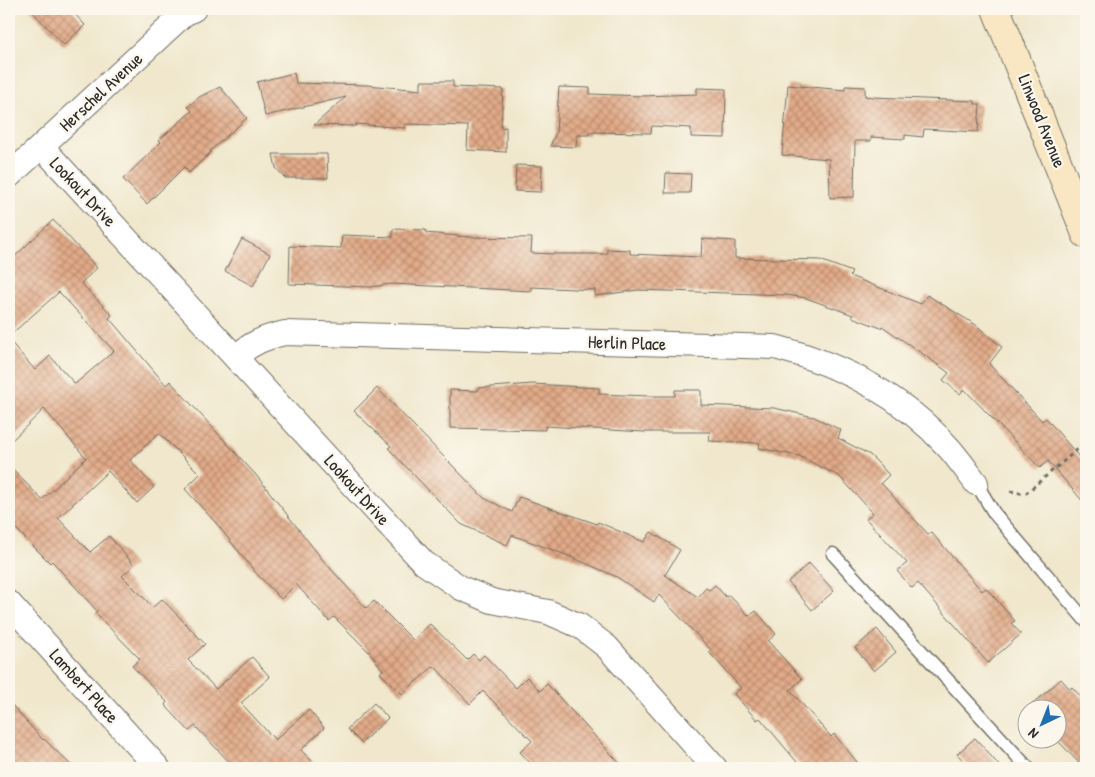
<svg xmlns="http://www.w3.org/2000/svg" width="1095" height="777" font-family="'Patrick Hand',sans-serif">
	<defs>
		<pattern id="building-cross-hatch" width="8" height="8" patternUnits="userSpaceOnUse" patternTransform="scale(1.25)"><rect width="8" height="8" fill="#e2aa88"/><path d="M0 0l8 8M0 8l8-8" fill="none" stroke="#b78b6f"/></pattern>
	</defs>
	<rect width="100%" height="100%" fill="#fbf7ec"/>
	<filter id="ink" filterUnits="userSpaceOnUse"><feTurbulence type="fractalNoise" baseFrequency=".02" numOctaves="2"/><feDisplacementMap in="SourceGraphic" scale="10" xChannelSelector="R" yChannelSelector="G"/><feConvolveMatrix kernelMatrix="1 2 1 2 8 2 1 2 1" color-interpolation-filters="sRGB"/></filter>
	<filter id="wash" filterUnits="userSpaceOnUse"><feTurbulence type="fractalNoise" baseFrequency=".0096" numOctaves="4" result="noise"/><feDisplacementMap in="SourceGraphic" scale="20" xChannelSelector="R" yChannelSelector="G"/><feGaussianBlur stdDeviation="1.12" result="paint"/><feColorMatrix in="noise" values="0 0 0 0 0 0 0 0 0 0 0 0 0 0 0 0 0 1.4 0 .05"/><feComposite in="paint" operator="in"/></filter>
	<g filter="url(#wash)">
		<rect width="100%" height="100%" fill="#f0e7cc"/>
		<g id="blocks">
			<g fill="url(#building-cross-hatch)">
				<polygon points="30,9 70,9 85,25 64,45"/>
				<polygon points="294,73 296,83 367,85 421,90 421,81 453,81 453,87 503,89 501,128 506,127 506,152 467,150 468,126 405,124 405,128 356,124 356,126 314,125 346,97 265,116 257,82"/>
				<polygon points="788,85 845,90 845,86 865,87 865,96 873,97 975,101 975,104 980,104 978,132 924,129 923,137 905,135 905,139 871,137 871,141 855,141 854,197 830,198 829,159 782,155"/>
				<polygon points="220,87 247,118 210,151 211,152 189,173 184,167 147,204 123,179 161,142 159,140 192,111 188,107 199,97"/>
				<polygon points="559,87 590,88 590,94 643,96 697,94 697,88 726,89 725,138 691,137 691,128 652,126 651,133 589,132 589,135 577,135 576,147 550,146 556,133"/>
				<polygon points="273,154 327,154 328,178 285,178 276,168"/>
				<polygon points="516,165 542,166 541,192 515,191"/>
				<polygon points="666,173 691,174 690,193 665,193"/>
				<polygon points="53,220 97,268 81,283 112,315 109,318 166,385 170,381 256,475 322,559 366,608 374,601 413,640 430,624 467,660 473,654 479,660 484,655 516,688 527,677 540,691 547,684 624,768 535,768 520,752 532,741 483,691 470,704 434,666 402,694 380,673 383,670 370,653 334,617 329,621 296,584 281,599 255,572 216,523 185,489 200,474 159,433 130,460 154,487 137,503 108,471 58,518 90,552 109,536 134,565 122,576 153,607 162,599 205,644 188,660 216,689 252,657 270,677 241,703 275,740 309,710 324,728 301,750 319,768 235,768 195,726 189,731 165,705 167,702 132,666 140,659 95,613 97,611 52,561 50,563 9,522 9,465 42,500 86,458 44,409 9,443 9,340 35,370 50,356 75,384 114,351 59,292 9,336 9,262"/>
				<polygon points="393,229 426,230 426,233 469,237 532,238 531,253 557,254 607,254 607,249 630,250 630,254 701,257 702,239 735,241 735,258 820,260 852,272 850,276 921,304 927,295 976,325 1002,347 989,364 1042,421 1046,418 1086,465 1086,505 1048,461 1040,468 964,389 960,394 943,380 949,373 930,359 882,326 881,328 852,317 853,315 806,298 787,295 638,290 595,296 595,290 531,287 531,291 391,284 371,287 289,284 290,246 341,248 342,235 393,237"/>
				<polygon points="242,239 270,254 253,286 225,271"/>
				<polygon points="533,384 599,388 599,394 649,396 675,396 675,390 701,390 701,405 774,408 814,417 841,430 838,438 870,455 880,465 889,475 881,483 928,534 931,532 982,591 986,588 1015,621 1011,623 1021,634 988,663 918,583 912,588 897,571 907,563 866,519 873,513 839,476 799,456 759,448 760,443 709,441 710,432 644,432 545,426 545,430 450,428 450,390 478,391 478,388"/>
				<polygon points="377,388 484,498 512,512 519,497 597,524 598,522 644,542 651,532 680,550 665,575 698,597 706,588 709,590 715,585 726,597 729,595 749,616 756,611 776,634 768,641 802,679 790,690 831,737 834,734 862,768 802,768 760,718 757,720 734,694 741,688 709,652 711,650 659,595 654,602 617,577 569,556 512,535 507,545 461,524 388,448 391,446 354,411"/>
				<polygon points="809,563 834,591 812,610 788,582"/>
				<polygon points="877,629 896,652 874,671 855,648"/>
				<polygon points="1061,679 1070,689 1072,687 1086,702 1086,768 1084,768 1057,740 1058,710 1028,708"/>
				<polygon points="9,702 43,740 44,739 74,768 9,768"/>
				<polygon points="374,703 388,718 361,743 347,729"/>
				<polygon points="975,738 985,749 1001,768 970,768 957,754"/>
			</g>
		</g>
	</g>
	<g filter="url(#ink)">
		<use href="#blocks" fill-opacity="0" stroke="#706d63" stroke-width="1"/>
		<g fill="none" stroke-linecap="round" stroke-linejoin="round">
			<defs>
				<g id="service">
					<polyline points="976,483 994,513 1086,621"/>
					<polyline points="833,554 1028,768"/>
				</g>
				<g id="minor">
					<polyline points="42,147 424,563 461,588 492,601 548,612 580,626 607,647 715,768"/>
					<polyline points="9,176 184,14 194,9"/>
					<path d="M 236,357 C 251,343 266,337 285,333 L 775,347 C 840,364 902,396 948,447 C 958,458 967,471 976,483"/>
					<polyline points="9,603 158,768"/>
				</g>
				<polyline id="secondary" points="996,9 1086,234"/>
			</defs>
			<use href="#service" stroke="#706d63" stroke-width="15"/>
			<use href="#minor" stroke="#706d63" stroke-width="26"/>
			<use href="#secondary" stroke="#706d63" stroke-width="30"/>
			<polyline stroke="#706d63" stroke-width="3" stroke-dasharray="4 4" stroke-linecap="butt" points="1010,491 1025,494 1086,442"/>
			<use href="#service" stroke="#fff" stroke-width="12"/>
			<use href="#minor" stroke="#fff" stroke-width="24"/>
			<use href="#secondary" stroke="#f9e7c3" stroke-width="28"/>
		</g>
	</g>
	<g text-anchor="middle" stroke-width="4.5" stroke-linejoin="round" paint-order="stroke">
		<g font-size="18" fill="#2b2b2b" stroke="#fbf7ec">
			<text transform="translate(101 92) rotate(-43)" y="6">Herschel Avenue</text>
			<text transform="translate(1042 121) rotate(68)" y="6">Linwood Avenue</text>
			<text transform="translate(83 192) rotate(47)" y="6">Lookout Drive</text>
			<text transform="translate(627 343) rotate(2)" y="6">Herlin Place</text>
			<text transform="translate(357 490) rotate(48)" y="6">Lookout Drive</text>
			<text transform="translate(84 686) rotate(48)" y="6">Lambert Place</text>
		</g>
	</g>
	<rect width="1095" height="777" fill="none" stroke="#fbf7ec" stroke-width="30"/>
	<g transform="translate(1042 724) rotate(223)"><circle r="24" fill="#fbf7ec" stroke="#a8a59f"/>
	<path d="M0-4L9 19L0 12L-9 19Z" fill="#1f6fb2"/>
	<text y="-8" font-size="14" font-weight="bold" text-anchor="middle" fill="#2b2b2b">N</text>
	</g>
</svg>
